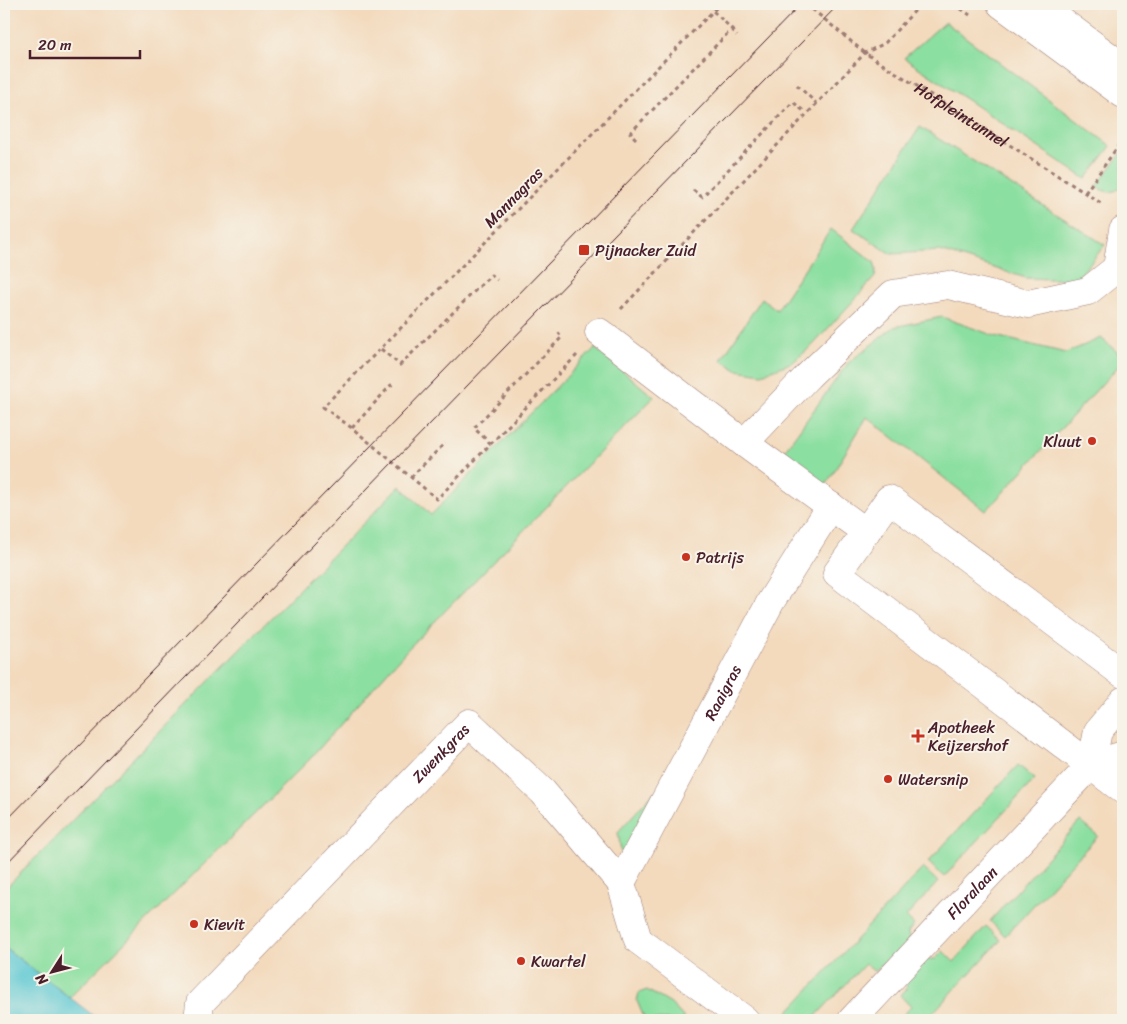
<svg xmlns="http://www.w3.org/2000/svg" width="1127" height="1024" font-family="Sriracha,sans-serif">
	<rect width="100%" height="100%" fill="#f7f3e8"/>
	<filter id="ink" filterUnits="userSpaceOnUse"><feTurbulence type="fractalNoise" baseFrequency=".02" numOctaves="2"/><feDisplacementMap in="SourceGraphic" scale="10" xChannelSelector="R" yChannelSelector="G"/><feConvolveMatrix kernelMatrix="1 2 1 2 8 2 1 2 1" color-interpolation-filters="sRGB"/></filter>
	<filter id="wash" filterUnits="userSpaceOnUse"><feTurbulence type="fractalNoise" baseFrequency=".0096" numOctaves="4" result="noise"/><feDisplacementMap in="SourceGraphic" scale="20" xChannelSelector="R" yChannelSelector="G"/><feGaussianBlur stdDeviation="1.12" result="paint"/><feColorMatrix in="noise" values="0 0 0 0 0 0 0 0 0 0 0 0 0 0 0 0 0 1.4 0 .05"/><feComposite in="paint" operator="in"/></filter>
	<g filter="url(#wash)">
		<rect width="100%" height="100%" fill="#f3dabd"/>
		<g fill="#8bdfa0" stroke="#6a7f66">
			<polygon points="945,22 1111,146 1086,179 904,58"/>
			<polygon points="920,127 1105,245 1076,280 1026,278 940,251 891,254 853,229"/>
			<path d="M 1123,151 L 1123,186 C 1113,194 1107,193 1096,187 Z"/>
			<polygon points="831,229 874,262 876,270 875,277 813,345 793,362 762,374 737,370 721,360 762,298 777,310"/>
			<polygon points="942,317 995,336 1066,353 1101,338 1123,357 1123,361 986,511 867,417 824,488 782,454 848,363 894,327"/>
			<polygon points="595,348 654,397 405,652 309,760 69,998 4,947 4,890 400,486 431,515"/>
			<polygon points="1018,765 1035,779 944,877 928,862"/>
			<polygon points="655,791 628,853 621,852 618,832"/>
			<polygon points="1080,821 1098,836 1005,936 990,921"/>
			<polygon points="923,868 938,882 906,917 914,925 908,932 910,946 891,966 881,965 875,972 865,964 812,1020 792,1020 786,1014"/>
			<polygon points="986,926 1001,940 926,1020 898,1020 911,1007 900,995 907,989 906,982 926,959 935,959 943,951 954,962"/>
			<polygon points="647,990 671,1004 686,1020 645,1020 637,1001 639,993"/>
		</g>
		<polygon fill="#5cc8d3" stroke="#53747f" points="4,947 99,1020 4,1020"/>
	</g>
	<g filter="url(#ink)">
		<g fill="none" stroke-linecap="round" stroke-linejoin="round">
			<defs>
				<g id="minor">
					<polyline points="599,332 744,443 866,532"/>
					<polyline points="744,443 808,376 893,294 948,285 1028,304 1088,291 1117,268 1123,230"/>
					<polyline points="1123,674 889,499 837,573 1123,790"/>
					<path id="s2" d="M 621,883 L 771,601 L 831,506"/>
					<path id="s3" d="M 198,1020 L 200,1003 L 469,723 L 543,792 L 621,883 L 638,940 L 745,1020"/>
				</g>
				<g id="tertiary">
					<polyline points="1001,4 1123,94"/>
					<polyline points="1038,4 1123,67"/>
					<polyline points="1091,765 1098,731 1123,701"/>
					<path id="s4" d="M 852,1020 L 1091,765 L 1123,755"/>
				</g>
			</defs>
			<use href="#minor" stroke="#9e7c74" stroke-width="29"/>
			<use href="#tertiary" stroke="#9e7c74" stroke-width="29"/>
			<g stroke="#9e7c74" stroke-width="3" stroke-dasharray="4 4" stroke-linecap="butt">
				<path id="s1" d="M 806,4 L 865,53 L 1104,205"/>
				<polyline points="954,4 970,15"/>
				<polyline points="732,29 737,36"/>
				<polyline points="797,85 816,103"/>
				<polyline points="636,139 630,133 732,29 713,11"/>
				<polyline points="693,190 702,197 793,102 806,113"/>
				<polyline points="1085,193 1123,139"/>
				<polyline points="621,309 865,53 885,43 921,4"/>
				<polyline points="381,349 400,365 491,275 497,280"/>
				<polyline points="577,355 437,499 352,428 323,407 720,4"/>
				<polyline points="352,428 391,385 393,388"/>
				<polyline points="491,444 474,428 562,337 557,331"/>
				<polyline points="411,477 445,443"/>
			</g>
			<use href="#minor" stroke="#fff" stroke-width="28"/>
			<use href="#tertiary" stroke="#fff" stroke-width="28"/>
			<g stroke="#4a1f2b" stroke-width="1">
				<polyline points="4,823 801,4"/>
				<polyline points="4,866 392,463 839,4"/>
			</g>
		</g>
	</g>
	<g fill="#c8321e" stroke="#f7f3e8" stroke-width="2">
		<rect x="578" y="244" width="12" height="12" rx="2.5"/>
		<circle cx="1092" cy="441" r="5"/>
		<circle cx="686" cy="557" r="5"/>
		<path d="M915.5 728.5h5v5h5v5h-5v5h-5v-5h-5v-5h5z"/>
		<circle cx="888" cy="779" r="5"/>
		<circle cx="194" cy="924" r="5"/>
		<circle cx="521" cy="961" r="5"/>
	</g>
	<g text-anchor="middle" stroke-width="4" stroke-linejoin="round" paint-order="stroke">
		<g font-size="16" fill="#4a1f2b" stroke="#f7f3e8">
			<text dy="6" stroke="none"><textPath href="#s1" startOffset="191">Hofpleintunnel</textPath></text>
			<text transform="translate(513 197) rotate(-46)" y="6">Mannagras</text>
			<text dy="6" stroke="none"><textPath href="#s2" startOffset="216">Raaigras</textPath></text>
			<text dy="6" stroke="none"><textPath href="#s3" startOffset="364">Zwenkgras</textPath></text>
			<text dy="6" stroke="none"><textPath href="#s4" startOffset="175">Floralaan</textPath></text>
		</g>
		<g font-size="16" fill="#4a1f2b" stroke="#f7f3e8" text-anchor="start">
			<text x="595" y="256">Pijnacker Zuid</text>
			<text x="1082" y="447" text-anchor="end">Kluut</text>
			<text x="696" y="563">Patrijs</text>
			<text x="928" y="733">Apotheek<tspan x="928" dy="18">Keijzershof</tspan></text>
			<text x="898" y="785">Watersnip</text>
			<text x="204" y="930">Kievit</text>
			<text x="531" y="967">Kwartel</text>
		</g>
	</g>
	<rect width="1127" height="1024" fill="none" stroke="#f7f3e8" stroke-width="20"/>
	<g transform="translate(52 972) rotate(234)" stroke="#f7f3e8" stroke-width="4" paint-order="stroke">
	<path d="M0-4L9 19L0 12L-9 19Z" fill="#4a1f2b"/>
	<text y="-8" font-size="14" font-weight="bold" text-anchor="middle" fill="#4a1f2b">N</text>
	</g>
	<path d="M30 50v8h110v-8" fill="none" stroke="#4a1f2b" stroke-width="2.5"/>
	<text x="38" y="50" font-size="15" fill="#4a1f2b" stroke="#f7f3e8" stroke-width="4" paint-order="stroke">20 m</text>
</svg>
